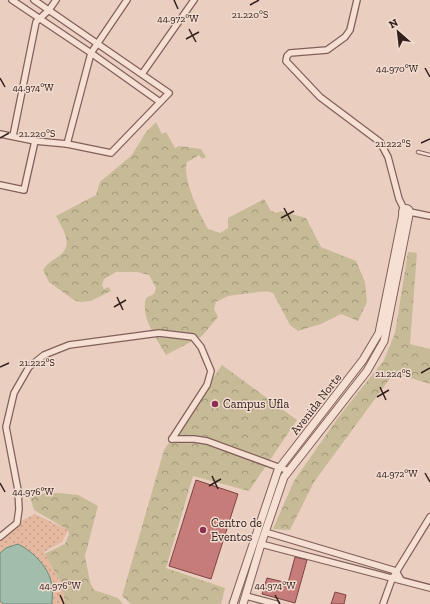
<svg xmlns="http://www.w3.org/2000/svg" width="430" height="604" font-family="'Zilla Slab',serif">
	<defs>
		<pattern id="forest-crowns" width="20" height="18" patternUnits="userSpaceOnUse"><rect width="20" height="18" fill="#c7ba96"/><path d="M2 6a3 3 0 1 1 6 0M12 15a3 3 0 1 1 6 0" fill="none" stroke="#a2977a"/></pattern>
		<pattern id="sand-dots" width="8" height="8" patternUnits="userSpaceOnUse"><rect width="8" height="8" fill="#e4b9a0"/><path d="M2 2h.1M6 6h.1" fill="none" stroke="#c49f89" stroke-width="1.8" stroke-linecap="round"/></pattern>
	</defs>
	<rect width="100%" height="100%" fill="#eacfc1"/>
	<g fill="url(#forest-crowns)">
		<path d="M 156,122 L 162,134 L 166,132 L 175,148 L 179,146 L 201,149 L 206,157 L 202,159 L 199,155 L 187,162 C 182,179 199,213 208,229 L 220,233 L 228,228 L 228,218 L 264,199 L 271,211 L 277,213 L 281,211 L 306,218 L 321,247 L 356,261 L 365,282 L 367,302 L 358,321 L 341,314 L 321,324 L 298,331 L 290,325 L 273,293 L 266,291 L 228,296 L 216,302 L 214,309 L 218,317 L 202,336 L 166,355 C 157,339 140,317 146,298 L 154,294 L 156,288 L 149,275 L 137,272 L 116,272 L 104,279 L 102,285 L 104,289 L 109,287 L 111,291 L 91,301 L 80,302 L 74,300 L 49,282 L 43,270 C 49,261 51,262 59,256 C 75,245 62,228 56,216 L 96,195 L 100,182 L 132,155 L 146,132 Z"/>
		<polygon points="408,252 417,253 410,344 430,349 430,384 394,373 314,482 290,530 273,529 294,481 337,419 384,360 395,333"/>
		<polygon points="222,365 297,420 249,491 193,476 166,568 225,588 221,604 131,604 122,596 164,450"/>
		<polygon points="45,493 60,493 78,495 98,506 85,556 90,582 94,590 118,598 123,604 65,604 62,584 44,554 65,544 69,534 68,530 34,510 30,497"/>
	</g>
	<polygon fill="url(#sand-dots)" points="35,514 68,530 62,542 44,552 62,585 65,604 0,604 0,538 17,523"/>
	<path fill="#a3bdac" stroke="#6b8a77" d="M 18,544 C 34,552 51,569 52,588 C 53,593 52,599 52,604 L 3,604 L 0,601 L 0,553 L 6,548 Z"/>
	<g fill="#c67d7a" stroke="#7f4342">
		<polygon points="196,480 238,494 211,579 169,566"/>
		<polygon points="295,557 307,560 295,603 262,594 267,578 288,583"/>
		<polygon points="335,592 346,595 344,604 331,604"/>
	</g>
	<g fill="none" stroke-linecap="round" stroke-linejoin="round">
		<defs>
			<polyline id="service" points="418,152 430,155"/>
			<g id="minor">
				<polyline points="12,0 91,53 160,102"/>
				<polyline points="357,0 350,30 345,37 327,50 290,53 287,56 286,61 320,97 380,142 388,157 399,199 404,209"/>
				<polyline points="142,74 194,0"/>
				<polyline points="0,134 35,141 67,144 111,153 169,93 34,0"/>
				<polyline points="13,136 36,22 49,10 56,0"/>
				<polyline points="67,144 91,53 127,0"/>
				<polyline points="0,185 24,190 35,141"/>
				<polyline points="410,212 430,216"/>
				<polyline points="172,439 194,439 207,441 289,471"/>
				<polyline points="265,532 396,571 401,580"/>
				<polyline points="0,537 17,523 19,509 18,490 6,427 14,393 29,367 44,355 69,345 159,333 193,337 201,347 211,371 207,385 172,439"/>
				<polyline points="261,544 430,588"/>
				<polyline points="246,596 276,604"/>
				<polyline points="383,604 392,579 430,517"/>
			</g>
			<g id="tertiary">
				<circle cx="406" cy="212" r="3.5"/>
				<polyline points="233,604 278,470 363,360 379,333 403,214"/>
				<polyline points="243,604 261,544 284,477 367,371 384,341 409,215"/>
			</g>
		</defs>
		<use href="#service" stroke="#82605a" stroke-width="4.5"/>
		<use href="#minor" stroke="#82605a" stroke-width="8"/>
		<use href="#tertiary" stroke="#82605a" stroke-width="9"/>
		<use href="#service" stroke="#f6dfd3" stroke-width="2.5"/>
		<use href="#minor" stroke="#f6dfd3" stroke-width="5.5"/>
		<use href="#tertiary" stroke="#f6dfd3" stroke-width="7"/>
	</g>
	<path fill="none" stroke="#33201d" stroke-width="1.5" d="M 174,0 L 178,9M 250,5 L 259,0M 189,29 L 196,42M 186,39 L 199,32M 425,68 L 430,77M 0,78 L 5,87M 0,138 L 9,133M 421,143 L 430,139M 284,208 L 291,221M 281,218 L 294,211M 117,297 L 123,310M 114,307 L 126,300M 0,367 L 9,363M 421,373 L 430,368M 380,387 L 386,400M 377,397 L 389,390M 425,473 L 430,482M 212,476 L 218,489M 0,483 L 5,492M 209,486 L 221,479M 60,595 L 64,604M 275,595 L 280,604"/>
	<g fill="#8c2f52" stroke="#f2dcd0" stroke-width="1.5">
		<circle cx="215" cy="404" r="4"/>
		<circle cx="203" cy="530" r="4"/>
	</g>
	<g text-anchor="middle" stroke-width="3" stroke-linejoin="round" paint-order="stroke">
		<g font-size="12" fill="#33201d" stroke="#f2dcd0" text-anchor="start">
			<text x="223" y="408">Campus Ufla</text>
			<text x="211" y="527">Centro de<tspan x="211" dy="14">Eventos</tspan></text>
		</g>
		<g font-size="12" fill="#33201d" stroke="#f2dcd0">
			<text transform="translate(316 404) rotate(-52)" y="4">Avenida Norte</text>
		</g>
	</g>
	<g font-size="10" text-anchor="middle" fill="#33201d" stroke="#f2dcd0" stroke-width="3" stroke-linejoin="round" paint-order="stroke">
		<text x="250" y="18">21.220°S</text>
		<text x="178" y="22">44.972°W</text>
		<text x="397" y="72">44.970°W</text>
		<text x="33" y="91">44.974°W</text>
		<text x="37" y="137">21.220°S</text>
		<text x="393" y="147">21.222°S</text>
		<text x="37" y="366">21.222°S</text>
		<text x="393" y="377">21.224°S</text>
		<text x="397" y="477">44.972°W</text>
		<text x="33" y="495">44.976°W</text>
		<text x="60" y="589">44.976°W</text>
		<text x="275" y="589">44.974°W</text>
	</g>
	<g transform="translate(398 32) rotate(332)" stroke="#f2dcd0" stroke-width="3" paint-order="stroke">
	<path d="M0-3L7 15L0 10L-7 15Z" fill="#33201d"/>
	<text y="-6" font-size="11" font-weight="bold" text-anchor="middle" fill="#33201d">N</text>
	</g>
</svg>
